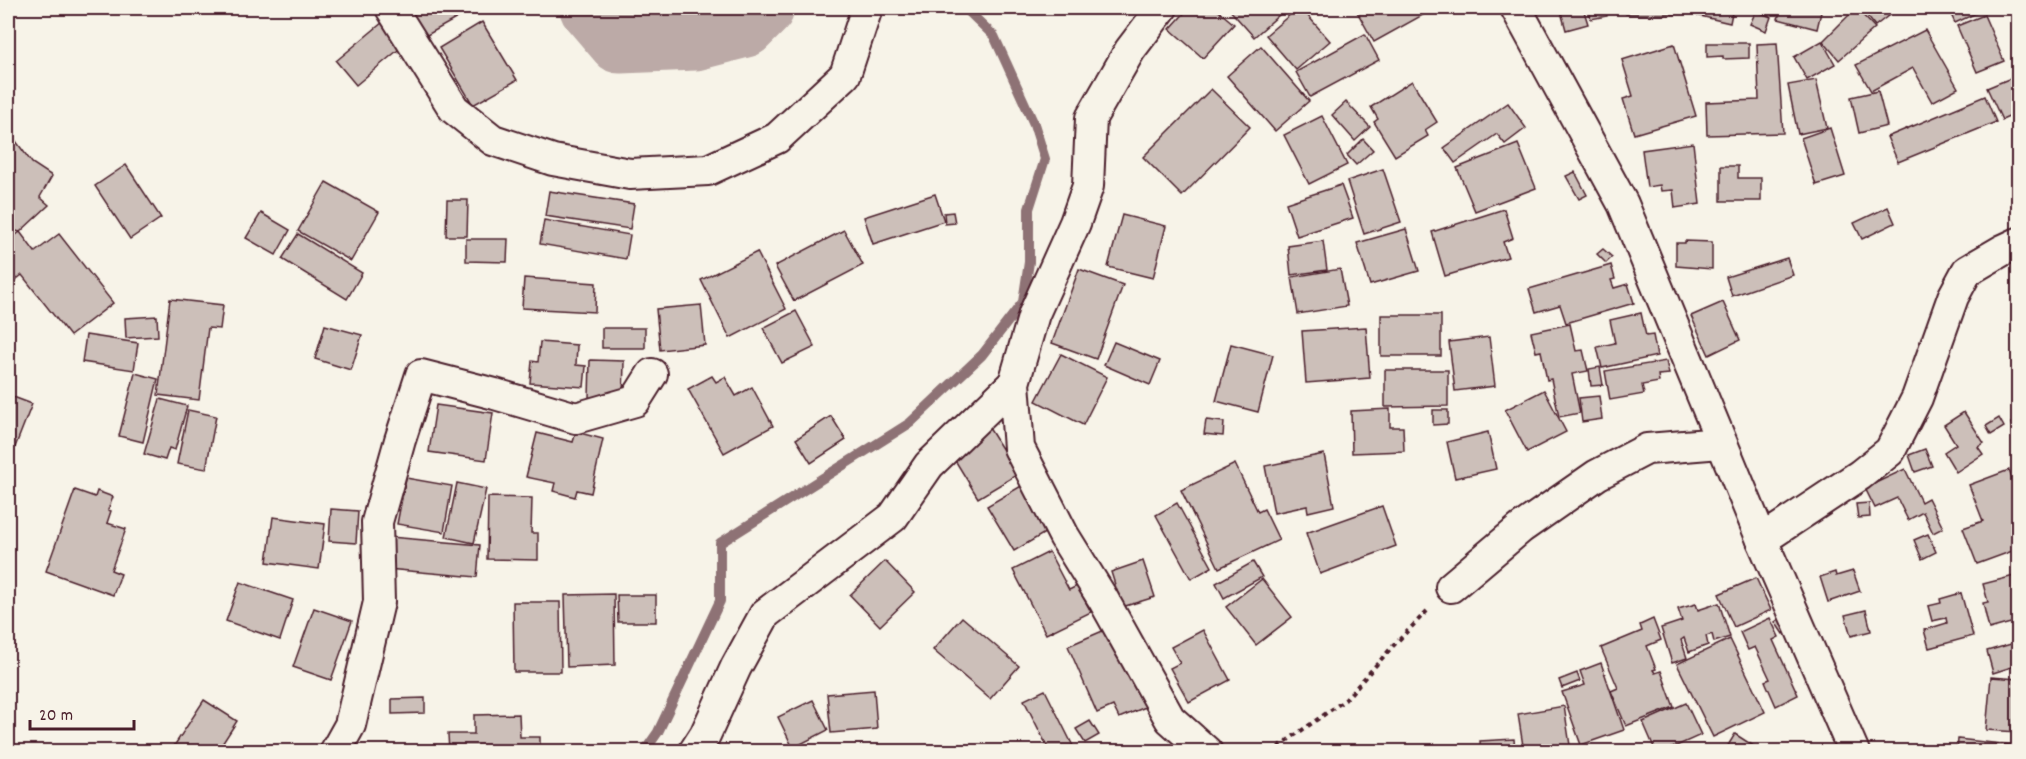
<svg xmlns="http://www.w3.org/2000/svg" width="2026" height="759" font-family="Dekko,sans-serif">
	<rect width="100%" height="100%" fill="#f7f3e8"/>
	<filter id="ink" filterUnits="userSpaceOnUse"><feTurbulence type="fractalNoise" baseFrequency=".0167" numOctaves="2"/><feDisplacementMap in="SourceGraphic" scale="12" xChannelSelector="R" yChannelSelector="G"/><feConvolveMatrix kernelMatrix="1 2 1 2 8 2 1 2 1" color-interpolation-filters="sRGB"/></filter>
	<g filter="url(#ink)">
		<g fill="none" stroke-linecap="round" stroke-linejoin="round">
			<polyline stroke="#8e7275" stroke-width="10" points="644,752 658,732 720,601 720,543 910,423 982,355 1023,302 1029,262 1029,209 1045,159 1034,124 994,36 965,8"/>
			<polyline stroke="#bcaaa7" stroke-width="63" points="591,8 620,42 695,39 745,26 763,8"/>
		</g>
		<g fill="#ccbfb9" stroke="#4a1f2b" stroke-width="1.5">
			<polygon points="402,8 465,8 468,12 420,39"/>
			<polygon points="1189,8 1215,8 1234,24 1203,58 1170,29"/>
			<polygon points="1228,8 1287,8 1254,37"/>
			<polygon points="1298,8 1301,8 1330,41 1296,70 1266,35"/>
			<polygon points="1355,8 1429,8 1430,11 1374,42"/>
			<polygon points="1560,8 1583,8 1588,24 1566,30"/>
			<polygon points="1588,8 1605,8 1607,16 1591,19"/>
			<rect x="1626" y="8" width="50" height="6"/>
			<polygon points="1684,8 1733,8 1730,23 1683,12"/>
			<polygon points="1781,8 1822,8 1817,29 1778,19"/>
			<polygon points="1856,8 1875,28 1839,60 1823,41"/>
			<polygon points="1861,8 1890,8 1893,12 1875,26"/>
			<polygon points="1948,8 1979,8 1981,11 1955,23"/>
			<polygon points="1756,11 1771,17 1766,31 1750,24"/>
			<polygon points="1984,15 2004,61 1977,72 1957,26"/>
			<polygon points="383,22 403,46 356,85 336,61"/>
			<polygon points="482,22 517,80 473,105 439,48"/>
			<polygon points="1925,30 1958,88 1932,102 1913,68 1871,91 1856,65"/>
			<polygon points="1365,34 1379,60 1310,97 1296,72"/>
			<polygon points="1822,41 1835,64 1807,80 1794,57"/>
			<polygon points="1707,43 1749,43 1749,58 1723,59 1723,56 1707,57"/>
			<polygon points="1777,43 1783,133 1707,135 1706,102 1759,100 1757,44"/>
			<polygon points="1674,44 1696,116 1634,134 1623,99 1633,96 1622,60"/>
			<polygon points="1261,46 1309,101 1275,131 1227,76"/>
			<polygon points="2011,78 2018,95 2018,113 2002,120 1987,88"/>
			<polygon points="1816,80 1827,128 1798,134 1788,85"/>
			<polygon points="1412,81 1437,122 1425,130 1428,136 1395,156 1374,122 1378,119 1371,107"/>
			<polygon points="1211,89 1250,127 1182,196 1143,157"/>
			<polygon points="1878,91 1887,126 1859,133 1851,97"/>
			<polygon points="1985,96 1996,122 1898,162 1887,137"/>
			<polygon points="1346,102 1370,127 1355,141 1332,115"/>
			<polygon points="1508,103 1526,128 1505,144 1497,134 1455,163 1444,148"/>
			<polygon points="1322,116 1347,165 1309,184 1284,135"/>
			<polygon points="1830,128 1845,176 1816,185 1801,138"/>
			<polygon points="10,133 32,163 52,176 40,197 49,205 20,232 8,229 8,135"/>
			<polygon points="1363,139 1373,150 1356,165 1347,155"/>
			<polygon points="1693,143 1700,204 1675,208 1673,190 1661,191 1660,185 1647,187 1642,150"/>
			<polygon points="1518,144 1536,188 1475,211 1457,168"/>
			<polygon points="126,165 161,218 130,239 95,186"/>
			<polygon points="1721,166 1738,166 1738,178 1761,178 1761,201 1721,201"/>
			<polygon points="1383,169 1401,222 1364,234 1347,181"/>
			<polygon points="1575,172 1587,195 1579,199 1566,176"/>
			<polygon points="326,182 379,212 351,261 298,231"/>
			<polygon points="1341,185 1353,218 1297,236 1286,203"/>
			<polygon points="549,191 634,204 630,229 545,216"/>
			<polygon points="935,194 944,221 873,244 864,217"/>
			<polygon points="447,200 468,200 467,236 446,236"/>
			<polygon points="1888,207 1895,223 1862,239 1854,223"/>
			<polygon points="1504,209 1513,238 1503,242 1508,257 1445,276 1432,232"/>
			<polygon points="953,212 955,223 945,224 944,213"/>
			<polygon points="261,213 290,230 276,255 246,238"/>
			<polygon points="1122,215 1166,226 1153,278 1108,267"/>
			<polygon points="544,220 630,235 626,259 540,244"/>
			<polygon points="1406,229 1419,271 1370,285 1357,243"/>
			<polygon points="844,230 863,265 794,301 775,266"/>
			<polygon points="20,232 35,252 59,234 113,303 70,336 22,275 8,286 8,241"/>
			<polygon points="298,234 362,273 347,299 282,259"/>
			<polygon points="466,239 508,239 507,262 466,261"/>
			<polygon points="1323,241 1327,270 1291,275 1288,246"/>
			<polygon points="1685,241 1712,242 1712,269 1676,266 1676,243 1685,243"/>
			<polygon points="1603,249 1612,257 1606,263 1597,254"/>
			<polygon points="757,252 786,309 730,338 701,280"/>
			<polygon points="1787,258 1793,275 1732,296 1726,277"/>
			<polygon points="1611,265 1615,279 1611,280 1614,288 1628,284 1634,303 1566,323 1560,305 1536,312 1529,289"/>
			<polygon points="1079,269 1123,285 1096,359 1052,343"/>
			<polygon points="1340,269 1347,306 1298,314 1292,277"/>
			<polygon points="524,278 596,283 595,312 522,308"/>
			<polygon points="170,299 223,305 220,329 208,328 199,400 158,395"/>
			<polygon points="1723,302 1740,340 1709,355 1691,316"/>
			<polygon points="701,305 705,345 660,350 656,309"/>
			<polygon points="796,311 815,347 782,363 763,328"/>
			<polygon points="1641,313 1646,336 1653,335 1657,356 1602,368 1597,347 1615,343 1610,320"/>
			<rect x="1381" y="315" width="60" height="41"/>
			<polygon points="157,316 158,336 126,338 125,318"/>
			<polygon points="1570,324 1576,351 1583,350 1588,371 1572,374 1580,413 1559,417 1551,379 1547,380 1541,351 1536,352 1531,332"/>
			<polygon points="325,325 362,335 351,370 315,359"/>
			<polygon points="1366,327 1370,378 1306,383 1302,331"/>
			<rect x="602" y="328" width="43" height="20"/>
			<polygon points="86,335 138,343 134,370 82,362"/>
			<polygon points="1489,337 1495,386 1455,391 1449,342"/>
			<polygon points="540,342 577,345 576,365 586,366 584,387 530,383 532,361 538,362"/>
			<polygon points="1114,342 1160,361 1150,385 1104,365"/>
			<polygon points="1231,344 1273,355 1258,412 1216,401"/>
			<polygon points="1061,354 1107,377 1083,425 1036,401"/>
			<polygon points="590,360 624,361 623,398 589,398"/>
			<polygon points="1666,361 1669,374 1658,375 1659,382 1642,385 1644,394 1610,400 1605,371"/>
			<polygon points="1600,367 1603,385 1591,386 1589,369"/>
			<polygon points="1385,370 1448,370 1448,406 1385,407"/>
			<polygon points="135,373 158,379 143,442 119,436"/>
			<polygon points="712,376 716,382 725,377 736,396 752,387 773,426 724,453 688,389"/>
			<polygon points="2018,378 2018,413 2014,413 2013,379"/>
			<polygon points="1544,390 1566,432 1527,452 1505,410"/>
			<polygon points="8,395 32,404 8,465"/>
			<polygon points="1599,396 1602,419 1582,422 1579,398"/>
			<polygon points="160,399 187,406 175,450 169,448 165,460 144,454"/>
			<polygon points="436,405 493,413 486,460 429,452"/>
			<polygon points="1390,409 1390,427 1403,427 1404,451 1352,453 1351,411"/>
			<polygon points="188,410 216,416 206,469 177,464"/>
			<polygon points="1433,410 1448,410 1448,424 1433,425"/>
			<polygon points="1964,412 1984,443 1978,447 1983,454 1956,472 1944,452 1956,444 1944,425"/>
			<polygon points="831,416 846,440 811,463 796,439"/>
			<polygon points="1999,418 2004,427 1991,435 1986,426"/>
			<polygon points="1206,420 1224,422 1223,436 1204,434"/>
			<polygon points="2018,422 2018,463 2011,423"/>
			<polygon points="989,428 1018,474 978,498 950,452"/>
			<polygon points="576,432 603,439 591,493 577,490 575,497 553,491 555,483 526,477 537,433 573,442"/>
			<polygon points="1488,432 1496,469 1455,478 1447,442"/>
			<polygon points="1925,449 1932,466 1915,472 1909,455"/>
			<polygon points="1324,454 1334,506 1308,512 1307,506 1274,513 1265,466"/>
			<polygon points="1235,464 1258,512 1264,509 1279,540 1219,568 1181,490"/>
			<polygon points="1905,469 1921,502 1928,498 1943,528 1933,533 1923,512 1908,520 1897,498 1875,508 1865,488"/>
			<polygon points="2009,470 2018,495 2018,504 2014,506 2015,509 2018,507 2018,549 1977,564 1963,528 1983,521 1969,485"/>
			<polygon points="406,478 452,486 444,532 397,524"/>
			<polygon points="457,483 486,489 474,543 446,537"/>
			<polygon points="1023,485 1050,530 1014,551 987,506"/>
			<polygon points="75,490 95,497 97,491 113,497 108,510 111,511 107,523 126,529 111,570 121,574 113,595 46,571"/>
			<polygon points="488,497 532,498 531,533 538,533 538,560 487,559"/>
			<polygon points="1177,503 1212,567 1191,579 1156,515"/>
			<polygon points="1869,503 1870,517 1858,518 1856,504"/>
			<polygon points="1382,506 1396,546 1320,574 1306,533"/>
			<polygon points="331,509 358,511 356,543 329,541"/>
			<polygon points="273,517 325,524 319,569 267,562"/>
			<polygon points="1928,534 1936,552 1922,559 1914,540"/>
			<polygon points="390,537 480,545 477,577 387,569"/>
			<polygon points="1049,552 1069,590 1077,586 1091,612 1046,634 1013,570"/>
			<polygon points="885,561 915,592 880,626 850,595"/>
			<polygon points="1143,561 1155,597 1122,607 1111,572"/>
			<polygon points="1253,562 1262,577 1224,598 1216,583"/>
			<polygon points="1853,571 1860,591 1828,602 1820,577 1835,572 1836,576"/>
			<polygon points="2018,575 2018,621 1989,629 1983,603 1988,602 1983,584"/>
			<polygon points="1756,578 1771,610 1734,627 1719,594"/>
			<polygon points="1262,579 1292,617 1256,645 1226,607"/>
			<polygon points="240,582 293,600 280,640 226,621"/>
			<polygon points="1961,593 1973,636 1929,648 1924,630 1947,623 1946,618 1932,621 1928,606 1941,603 1940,599"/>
			<polygon points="614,594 615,665 567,667 565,595"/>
			<polygon points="617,595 656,595 656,622 618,622"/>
			<polygon points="513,602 560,602 561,672 514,672"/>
			<polygon points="1719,603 1730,637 1714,642 1712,634 1706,636 1708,645 1689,652 1684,638 1681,640 1687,658 1672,663 1661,628 1682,621 1678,609 1696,604 1698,610"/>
			<polygon points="314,608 352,621 331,680 293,667"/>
			<polygon points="1866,610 1871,631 1851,636 1845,615"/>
			<polygon points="1785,615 1793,629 1783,634 1775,622"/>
			<polygon points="962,617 1019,666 990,699 933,650"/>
			<polygon points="1770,618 1779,637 1773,640 1798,695 1776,706 1765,681 1770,679 1755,647 1748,650 1740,632"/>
			<polygon points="1653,619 1661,640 1647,646 1656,669 1653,670 1655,673 1661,671 1674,707 1626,726 1611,691 1618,688 1601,648 1642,631 1640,625"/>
			<polygon points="1114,626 1148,706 1119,718 1113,706 1097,713 1068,646"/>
			<polygon points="1203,630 1230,680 1189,702 1170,668 1180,663 1171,647"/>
			<polygon points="1730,639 1765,712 1713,737 1677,664"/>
			<polygon points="2018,642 2018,665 1993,673 1987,651"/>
			<polygon points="1601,663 1624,730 1581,745 1562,692 1585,685 1580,671"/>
			<polygon points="1577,673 1580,681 1562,688 1559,680"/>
			<polygon points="1991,677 2018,679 2018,732 1986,730"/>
			<polygon points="874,690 877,729 831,733 827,694"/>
			<polygon points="1045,690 1075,750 1072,752 1050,752 1024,700"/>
			<polygon points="425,698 425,713 392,714 392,699"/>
			<polygon points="204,700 237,721 217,752 182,752 174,746"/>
			<polygon points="813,700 828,730 793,748 778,717"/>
			<polygon points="1686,703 1701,735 1663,752 1656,752 1643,722"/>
			<polygon points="1564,706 1571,752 1524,752 1518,714"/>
			<polygon points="519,714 520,737 540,737 540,752 449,752 448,734 474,734 474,715"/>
			<polygon points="1090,721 1099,735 1085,743 1076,729"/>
			<polygon points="1735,734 1763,752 1724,752"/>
			<polygon points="1514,739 1515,752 1481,752 1480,741"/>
			<polygon points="1958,739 2018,746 2018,752 1957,752"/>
		</g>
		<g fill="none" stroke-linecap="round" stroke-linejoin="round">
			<defs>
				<g id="street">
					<polyline points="391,8 454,109 493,140 553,160 630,174 708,170 777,138 845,75 867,8"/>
					<polyline points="1162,8 1130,50 1091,118 1088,186 1075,223 1034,314 1014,383 1019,448 1064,536 1103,599 1170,719 1207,752"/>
					<polyline points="1516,8 1623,204 1762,540 1854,752"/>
					<polyline points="1762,540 1860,475 1890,451 1917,398 1953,297 1967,271 2003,250 2018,243"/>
					<polyline points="1451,587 1521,528 1597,475 1647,449 1721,443"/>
					<polyline points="335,752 350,725 379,602 377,522 400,440 421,375 495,394 576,418 635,401 652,374"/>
					<polyline points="694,752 705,735 736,667 765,614 893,517 929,465 1014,383"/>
				</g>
			</defs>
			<use href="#street" stroke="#4a1f2b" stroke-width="34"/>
			<polyline stroke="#4a1f2b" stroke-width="4" stroke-dasharray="4.5 4.5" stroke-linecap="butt" points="1271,752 1345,700 1393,646 1429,609"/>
			<use href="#street" stroke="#f7f3e8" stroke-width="30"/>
		</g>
	</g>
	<rect width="2026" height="759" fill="none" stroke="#f7f3e8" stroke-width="30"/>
	<rect x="15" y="15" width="1996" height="729" fill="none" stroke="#4a1f2b" stroke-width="2" filter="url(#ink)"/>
	<path d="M30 720v9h104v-9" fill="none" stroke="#4a1f2b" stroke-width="3"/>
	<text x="39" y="720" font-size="18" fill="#4a1f2b" stroke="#f7f3e8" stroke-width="4.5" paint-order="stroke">20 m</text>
</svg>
